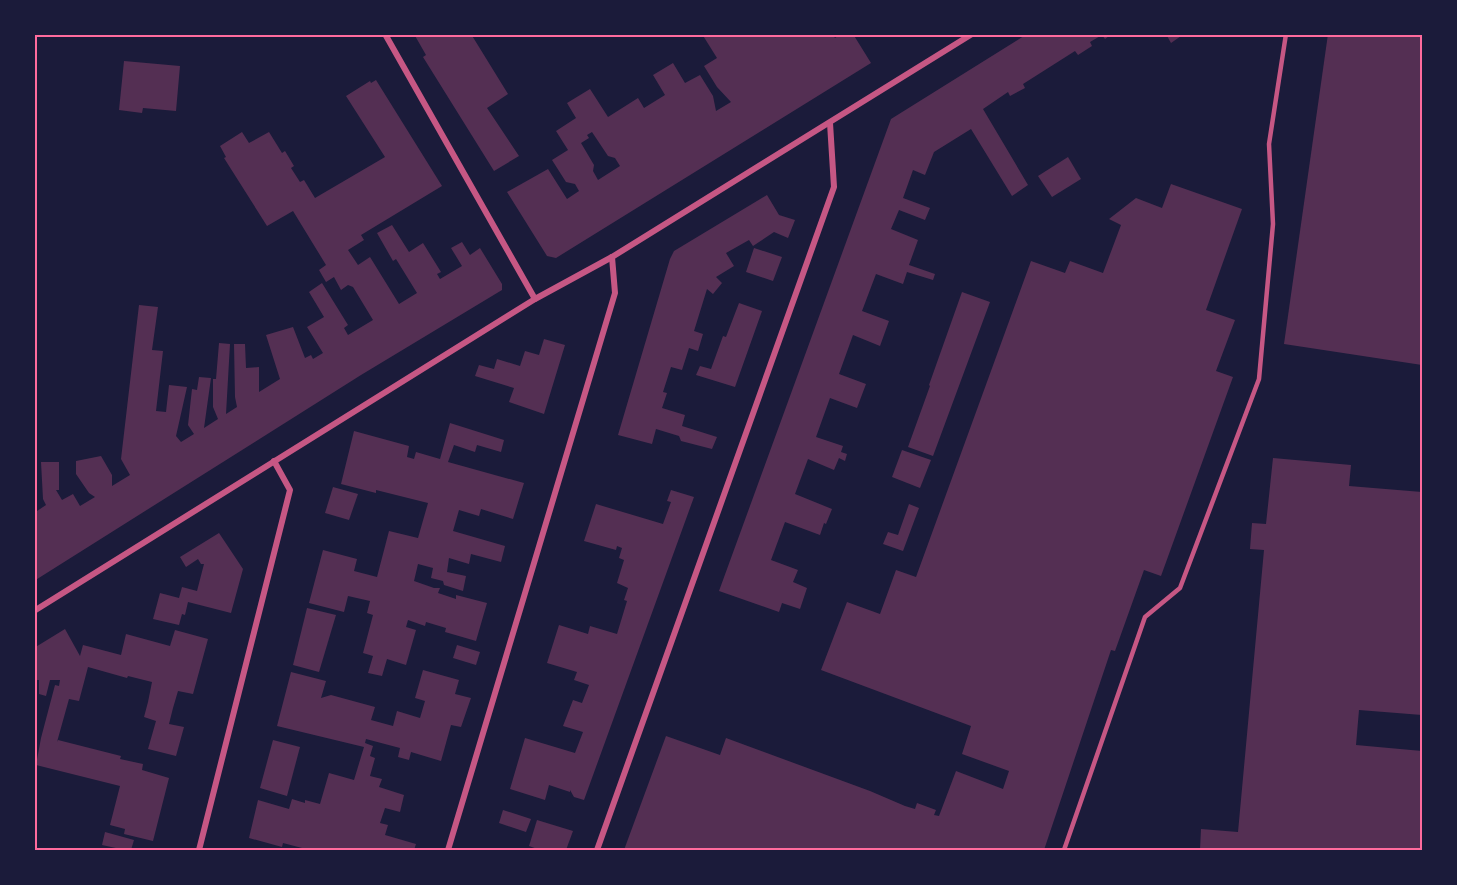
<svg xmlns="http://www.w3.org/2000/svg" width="1457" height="885" font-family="Overpass,sans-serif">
	<rect width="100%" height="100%" fill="#1b1b3a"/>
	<g fill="#542f53" fill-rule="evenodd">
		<polygon points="414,34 471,34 508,94 487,108 519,156 494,171 423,57 426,55"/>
		<path d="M 702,34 L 832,34 L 835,38 L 841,34 L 853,34 L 871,63 L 556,258 L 547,256 L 507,192 L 548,169 L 567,199 L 579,191 L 575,184 L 566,182 L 552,160 L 568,150 L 556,131 L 576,118 L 567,103 L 590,89 L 608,117 L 638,98 L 644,108 L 665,95 L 653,75 L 673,63 L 685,83 L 700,75 L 713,96 L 716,111 L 731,102 L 717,87 L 704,66 L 717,58 ZM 592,132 L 608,156 L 615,158 L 620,166 L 598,180 L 593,171 L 594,165 L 581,143 L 589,138 L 587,135 Z"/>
		<polygon points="1027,34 1112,34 1105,39 1102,35 1090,42 1092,46 1078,55 1075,51 1023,84 1025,88 1010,96 1008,92 983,109 1028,185 1012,196 971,129 934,152 925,175 913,170 903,198 930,208 925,220 899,210 891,229 918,240 909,265 935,274 933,280 907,272 903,284 876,274 862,311 889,321 880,346 853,335 839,374 866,384 857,408 830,398 816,437 843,446 841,452 847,454 845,461 839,458 834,470 808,459 795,494 832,509 826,524 824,523 820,535 785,522 771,560 798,570 793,582 807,588 800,609 782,603 779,612 719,591 891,119"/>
		<polygon points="1166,34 1184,34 1171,43"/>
		<polygon points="1328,34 1422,34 1422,365 1284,344"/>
		<polygon points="124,61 180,66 176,111 143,108 142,113 119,110"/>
		<polygon points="376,80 442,186 361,235 364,240 348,250 358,265 370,257 399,304 417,293 396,259 393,261 377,233 392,225 409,252 423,243 441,272 437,274 440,279 462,266 451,248 462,242 470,255 480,248 502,284 502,290 361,375 34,581 34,513 46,505 43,499 41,462 59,462 59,490 56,490 62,500 73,494 80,506 95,497 89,493 76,474 76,461 101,456 112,475 112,486 130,475 121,459 139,305 158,307 152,350 163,351 156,411 166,412 169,385 187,387 176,436 181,442 194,434 188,425 192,389 197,390 199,377 211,378 204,428 218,419 213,407 213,379 216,379 219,343 230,344 226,414 237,407 235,397 234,344 245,344 246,368 259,367 259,392 280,379 266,335 293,327 305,358 311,355 313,359 323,353 307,327 324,317 309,292 322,283 348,325 344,328 348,335 373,320 353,287 348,285 341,290 334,277 326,282 319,270 326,265 293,211 267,226 224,158 226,157 220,146 242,132 249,143 269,132 282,153 285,151 294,166 291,168 300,182 304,180 315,198 385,157 346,96 370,81 371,83"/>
		<polygon points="1068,157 1081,179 1052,197 1038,176"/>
		<polygon points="1171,184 1242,209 1206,310 1235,320 1216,371 1233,377 1161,576 1144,570 1115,651 1111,650 1044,850 624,850 666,736 720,755 726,738 870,791 905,806 915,809 917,803 936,810 934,815 939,816 956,771 1003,789 1009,771 962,754 971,726 821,670 847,602 880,614 896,570 916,577 1031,261 1065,273 1070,261 1103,273 1121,225 1109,219 1136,198 1162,208"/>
		<polygon points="767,195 779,215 795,220 788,238 774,232 753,246 749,240 726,253 734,266 716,277 722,283 713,294 707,289 694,331 703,334 698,351 689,348 682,370 671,367 663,392 667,393 662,408 685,415 682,426 717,437 712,449 681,441 679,436 656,429 652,444 618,435 670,259 674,251"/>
		<polygon points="754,248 782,257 773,281 746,272"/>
		<polygon points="962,292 990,302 933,456 908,447 930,386 929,385"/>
		<polygon points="739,303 762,311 735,387 696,375 700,366 711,369 723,336 726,337"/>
		<polygon points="544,339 565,345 544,414 509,402 514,388 475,376 479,365 494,369 497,359 520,366 525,351 539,355"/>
		<polygon points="450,423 504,440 501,452 477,445 475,452 454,445 448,462 524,483 513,519 481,509 479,516 459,510 453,531 505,546 501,562 471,554 469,564 449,558 447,572 466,576 463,591 444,585 443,581 431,578 433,568 418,564 414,581 434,588 440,588 438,593 456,599 456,595 487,603 476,641 445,632 446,628 426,622 425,626 408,620 406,627 416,630 406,665 387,659 382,676 368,673 373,656 363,653 373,615 367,613 370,601 348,596 344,612 309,603 323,550 357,559 354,571 377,577 389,531 418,538 428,503 376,490 376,493 341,484 354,431 409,446 407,457 414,459 416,452 440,459"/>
		<polygon points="902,450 931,460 920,488 892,477"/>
		<polygon points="1273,458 1351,465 1349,486 1422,492 1422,715 1359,710 1356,745 1422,751 1422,850 1200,850 1201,829 1238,832 1264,550 1250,549 1252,523 1266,524"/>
		<polygon points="333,487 358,494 349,520 325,513"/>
		<polygon points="671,490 694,497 584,800 574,797 570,790 570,792 549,785 545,800 510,789 525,738 575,753 583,732 563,726 573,700 582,703 589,685 574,680 577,672 547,663 559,625 588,634 590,626 617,634 627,601 624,600 628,588 617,583 624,560 619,558 622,548 617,546 616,550 584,541 596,504 663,524 671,502 667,501"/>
		<polygon points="909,504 919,508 903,551 883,544 888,532 898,535"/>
		<polygon points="219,533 243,569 231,613 188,602 185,615 182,614 179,625 153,619 160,593 179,598 182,587 197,591 204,564 201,564 198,559 186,567 180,557"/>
		<polygon points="307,608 336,615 319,672 293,665"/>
		<polygon points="65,629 80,656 83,645 121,655 126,634 170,646 175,630 208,639 193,694 178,691 173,708 169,724 184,727 176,756 148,749 156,721 144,717 148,702 152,682 128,676 127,678 88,667 79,701 69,699 57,742 58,740 121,756 120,759 143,764 142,770 169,778 153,841 124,834 125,829 110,825 120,786 36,765 41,738 55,685 59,686 60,680 50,680 46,696 39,694 39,680 34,680 34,648"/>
		<polygon points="457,645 480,652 476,665 453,658"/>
		<polygon points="423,670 459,680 455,694 471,698 461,727 451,725 441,761 411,752 409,760 398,757 400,748 366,739 365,743 373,746 370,756 375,758 370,776 382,779 379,787 404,795 400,812 385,808 380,823 388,825 385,835 416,844 414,850 301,850 302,848 283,843 282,847 249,838 258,800 289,809 292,799 305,803 305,800 320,804 329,773 354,780 364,747 277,726 291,672 326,681 321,698 331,695 375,707 371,720 393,726 397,711 420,718 425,701 415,698"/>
		<polygon points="273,740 300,747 287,796 260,788"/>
		<polygon points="503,810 531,819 526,832 499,823"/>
		<polygon points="537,820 573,831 566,850 540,850 529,846"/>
		<polygon points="105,832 134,840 131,850 125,850 102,845"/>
	</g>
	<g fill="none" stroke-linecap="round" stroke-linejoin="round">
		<polyline stroke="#c65784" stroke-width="4.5" points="1064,850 1145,617 1180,588 1259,379 1273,224 1269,144 1286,34"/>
		<g stroke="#c65784" stroke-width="6">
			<polyline points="385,34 535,299"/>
			<polyline points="34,611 535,299 612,257 972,34"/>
			<polyline points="199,850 290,490 274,461"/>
			<polyline points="448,850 615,293 612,257"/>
			<polyline points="597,850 834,187 830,123"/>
		</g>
	</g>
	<rect width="1457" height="885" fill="none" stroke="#1b1b3a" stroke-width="72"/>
	<rect x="36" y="36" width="1385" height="813" fill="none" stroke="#ff6b9d" stroke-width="2"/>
</svg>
